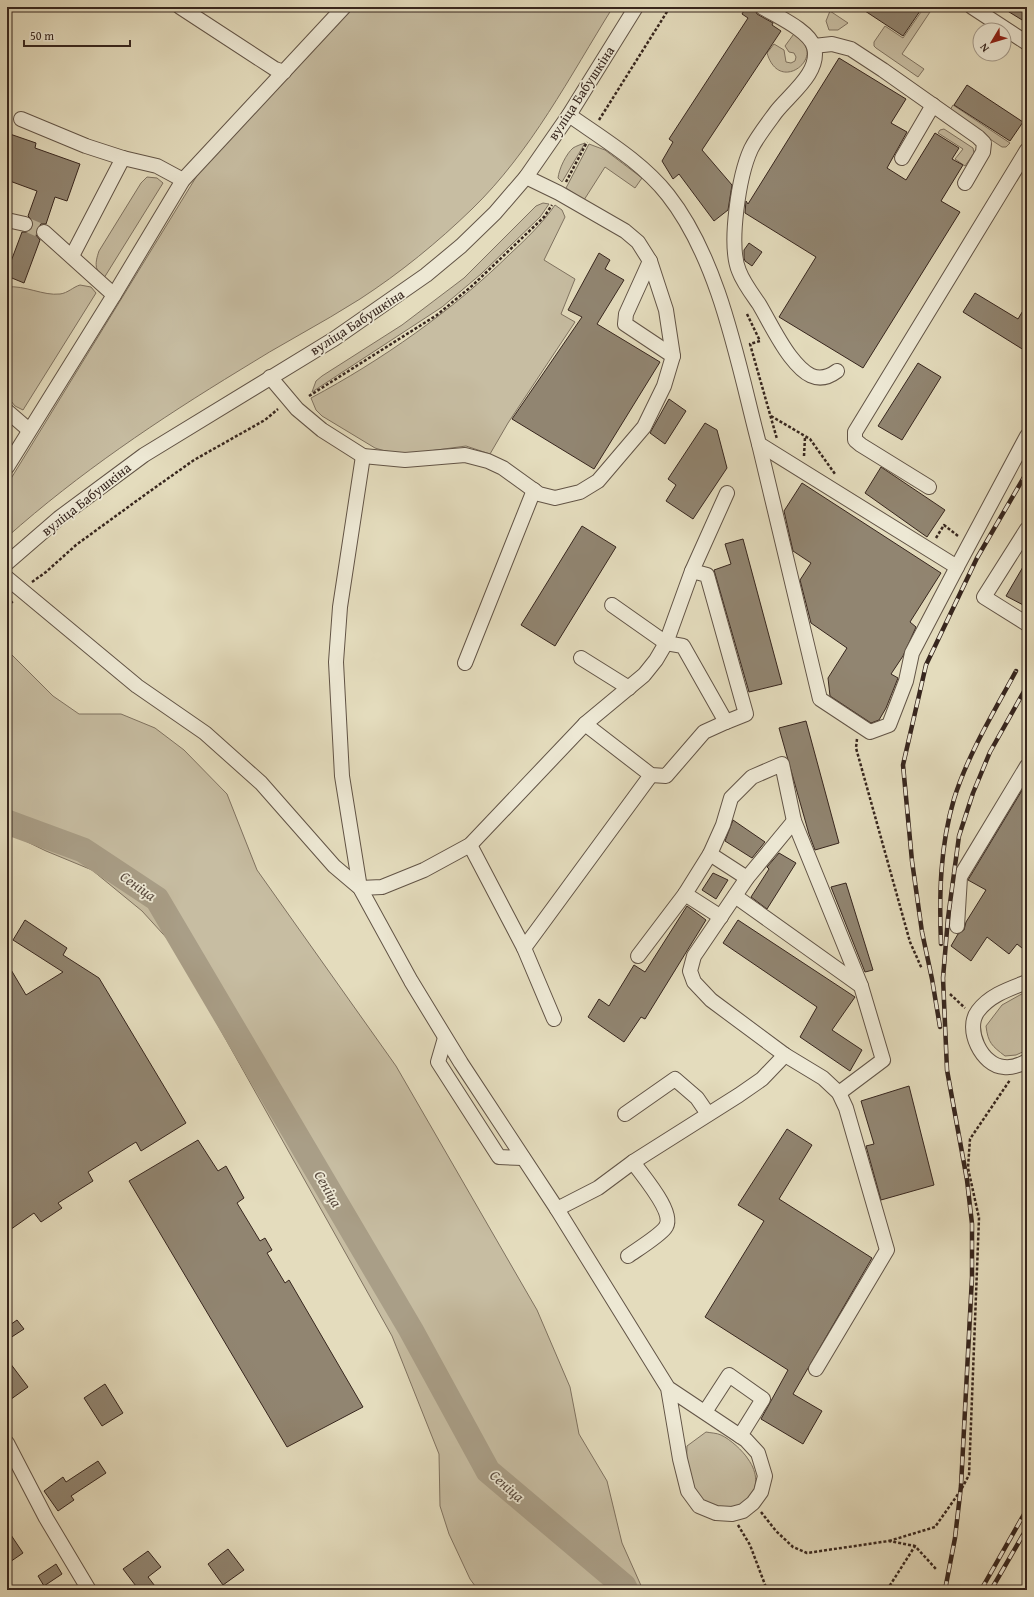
<svg xmlns="http://www.w3.org/2000/svg" width="1034" height="1597" font-family="'Gentium Book Plus',serif">
	<rect width="100%" height="100%" fill="#e4dcbd"/>
	<filter id="stains"><feTurbulence type="fractalNoise" baseFrequency=".005" numOctaves="4"/><feColorMatrix values="0 0 0 0 .2 0 0 0 0 .09 0 0 0 0 .02 0 0 0 .5 -.17"/></filter>
	<radialGradient id="worn" r=".72"><stop offset=".6" stop-color="#630" stop-opacity="0"/><stop offset="1" stop-color="#630" stop-opacity=".3"/></radialGradient>
	<g fill="#c7bda2" stroke="#7f7260">
		<path d="M 354,7 L 613,7 C 570,76 531,152 472,209 C 438,242 400,273 360,299 C 321,324 279,345 240,370 C 158,420 79,473 7,537 L 7,485 L 198,174 Z"/>
		<polygon points="830,11 848,23 838,30 829,30 826,21"/>
		<polygon points="921,12 930,12 902,54 924,69 918,77 876,48 874,46 874,42 885,26 903,38"/>
		<path d="M 796,31 C 799,36 804,41 806,47 C 814,65 778,90 767,53 L 774,44 L 784,50 L 786,62 L 791,63 L 795,61 L 796,57 L 794,53 L 789,52 L 785,46 Z"/>
		<polygon points="953,105 1010,143 1006,147 1002,147 952,114 950,110"/>
		<polygon points="944,129 973,148 974,153 965,166 955,159 963,149 938,133 940,130"/>
		<path d="M 585,143 L 562,182 L 558,178 C 559,169 566,154 573,148 C 576,146 582,144 585,143 Z"/>
		<polygon points="589,144 605,150 642,178 635,188 605,167 584,200 566,188"/>
		<path d="M 147,177 L 157,178 L 163,183 L 104,278 C 94,270 95,263 99,251 L 141,183 Z"/>
		<polygon points="543,203 549,204 540,217 481,274 442,307 312,392 316,381 322,376 402,325 464,278 536,206"/>
		<path d="M 555,205 L 562,210 L 565,217 L 544,260 L 575,279 L 561,314 L 575,322 L 508,423 L 490,454 L 466,446 L 407,454 L 385,451 L 375,448 L 322,416 L 316,410 L 311,398 C 382,360 452,311 510,254 C 526,239 542,224 555,205 Z"/>
		<path d="M 80,285 L 91,287 L 96,293 L 23,410 L 15,406 L 7,396 L 7,287 C 25,285 43,296 60,294 C 68,293 73,287 80,285 Z"/>
		<polygon points="7,650 53,696 79,714 121,714 155,728 184,750 227,794 257,870 396,1066 537,1310 570,1387 579,1434 607,1481 622,1543 643,1590 478,1590 470,1579 449,1534 440,1506 439,1454 392,1336 173,945 142,911 92,870 46,851 7,832"/>
		<path d="M 1027,991 L 1027,1050 L 1016,1055 L 1005,1056 C 992,1046 988,1043 986,1026 L 1002,1005 Z"/>
		<path d="M 706,1432 C 711,1433 717,1433 721,1435 C 730,1439 743,1451 748,1459 C 784,1509 681,1548 687,1446 Z"/>
	</g>
	<g fill="none" stroke-linecap="round" stroke-linejoin="round">
		<polyline stroke="#a99e87" stroke-width="25" points="7,822 83,850 157,899 411,1330 488,1471 624,1586 626,1590"/>
	</g>
	<g fill="#918571" stroke="#37261e">
		<polygon points="746,7 754,7 757,14 773,23 772,25 781,31 702,150 732,185 728,210 714,221 679,174 673,179 662,161 673,142 669,139 748,18 742,14"/>
		<polygon points="859,7 913,7 920,11 903,36"/>
		<polygon points="1001,7 1027,7 1027,23"/>
		<polygon points="839,58 906,99 891,123 907,132 887,168 906,180 935,133 959,148 952,159 963,165 941,201 960,212 863,368 779,317 816,257 745,213 746,201 748,204"/>
		<polygon points="967,85 1023,122 1010,141 954,105"/>
		<polygon points="7,133 36,143 35,148 80,164 67,201 55,197 46,224 41,224 36,230 36,235 40,240 24,283 7,276 7,272 22,232 28,232 33,226 33,221 28,216 37,191 7,180"/>
		<polygon points="749,243 762,252 752,266 745,261 744,258 744,250"/>
		<polygon points="599,253 610,260 605,269 624,280 597,324 660,362 594,469 512,419 582,317 568,310"/>
		<polygon points="975,293 1018,319 1027,304 1027,352 963,312"/>
		<polygon points="918,363 941,377 902,440 878,426"/>
		<polygon points="669,399 686,411 665,444 650,433"/>
		<polygon points="705,423 717,430 727,468 693,519 666,501 676,485 668,479"/>
		<polygon points="881,467 945,510 927,537 865,493"/>
		<polygon points="802,483 941,573 910,622 916,627 903,656 891,674 898,678 886,708 879,720 871,723 830,696 828,678 847,648 811,623 800,580 811,563 793,551 784,511"/>
		<polygon points="582,526 616,547 555,646 521,625"/>
		<polygon points="743,539 782,684 749,692 714,570 731,564 725,544"/>
		<polygon points="1027,560 1027,607 1006,596"/>
		<polygon points="806,721 839,843 815,850 809,834 779,728"/>
		<polygon points="1027,782 1027,940 1022,948 1017,944 1009,954 987,937 971,961 951,946 958,934 964,930 966,922 986,890 968,880"/>
		<polygon points="733,820 765,842 752,858 725,841"/>
		<polygon points="779,853 796,863 767,909 751,897 769,869 767,867"/>
		<polygon points="713,873 728,880 716,899 702,890"/>
		<polygon points="846,883 873,970 865,972 831,887"/>
		<polygon points="687,906 706,920 645,1019 641,1017 624,1042 588,1017 599,999 609,1006 634,965 645,972"/>
		<polygon points="25,920 67,948 63,955 99,978 186,1123 141,1151 136,1142 88,1172 93,1181 58,1203 62,1208 41,1222 34,1213 7,1232 7,963 26,995 63,972 13,940"/>
		<polygon points="738,920 855,997 832,1030 862,1050 850,1071 800,1037 817,1007 723,943"/>
		<polygon points="909,1086 934,1185 881,1200 866,1146 874,1144 861,1101"/>
		<polygon points="787,1129 812,1145 779,1199 872,1258 793,1394 822,1411 803,1444 761,1419 788,1370 705,1317 764,1221 738,1205"/>
		<polygon points="198,1140 218,1171 226,1166 244,1198 237,1203 260,1241 265,1238 272,1250 267,1253 285,1283 289,1280 363,1407 287,1447 129,1181"/>
		<polygon points="17,1320 24,1329 7,1340 7,1327"/>
		<polygon points="7,1359 28,1387 7,1402"/>
		<polygon points="105,1384 123,1413 102,1426 84,1398"/>
		<polygon points="98,1461 106,1473 71,1496 74,1500 58,1511 44,1491 63,1477 66,1482"/>
		<polygon points="7,1529 23,1553 7,1564"/>
		<polygon points="228,1549 244,1570 223,1585 208,1564"/>
		<polygon points="148,1551 161,1567 148,1577 158,1590 139,1590 123,1569"/>
		<polygon points="56,1564 62,1574 44,1586 38,1576"/>
	</g>
	<g fill="none" stroke-linecap="round" stroke-linejoin="round">
		<polyline stroke="#c1b89d" stroke-width="14" stroke-dasharray="14 7" stroke-linecap="butt" points="25,224 44,232"/>
		<defs>
			<g id="minor">
				<polyline points="180,7 275,69 284,72"/>
				<path d="M 762,7 C 776,16 809,30 814,47 C 821,72 790,94 776,112 C 768,123 757,137 751,149 C 739,175 728,245 739,271 C 743,282 752,294 759,304 C 769,321 778,340 790,356 C 803,373 817,386 837,371"/>
				<polyline points="972,7 1027,43"/>
				<polyline points="814,46 832,44 851,49 883,70 978,137 984,143 983,152 965,183"/>
				<path d="M 569,115 C 603,139 642,162 668,195 C 720,261 738,364 759,444 L 957,567 L 1027,436"/>
				<polyline points="21,119 86,146 123,158 157,166 183,180"/>
				<polyline points="902,158 933,105"/>
				<polyline points="7,220 25,224"/>
				<polyline points="44,232 114,295"/>
				<polyline points="72,256 123,158"/>
				<polyline points="650,261 626,314 625,324 673,356"/>
				<polyline points="270,377 297,409 322,430 363,456 405,460 465,455 488,461 503,468 539,494 555,498 580,492 598,481 644,427 664,386 673,356 666,310 650,261 638,242 625,231 559,193 526,177"/>
				<polyline points="7,411 29,430"/>
				<polyline points="759,444 820,699 870,732 889,725 906,681 912,653 957,567"/>
				<polyline points="363,456 340,607 336,662 342,776 360,888 382,887 424,870 470,845 585,724 644,675 656,660 666,643 692,571 727,493"/>
				<polyline points="7,467 114,295 183,180 344,7"/>
				<polyline points="929,487 861,445 855,440 855,432 1027,150"/>
				<polyline points="1027,529 984,597 1027,624"/>
				<polyline points="7,563 59,518 144,455 334,339 426,275 461,246 495,213 526,177 569,115 636,7"/>
				<polyline points="7,578 137,686 205,733 261,783 334,866 360,888 411,981 461,1063 557,1209 668,1388 680,1459 688,1491 699,1506 716,1513 732,1514 743,1511 753,1503 761,1492 765,1476 758,1453 746,1440 668,1388"/>
				<polyline points="612,605 666,643 683,646 726,722 746,714 707,575 692,571"/>
				<polyline points="581,658 629,688"/>
				<polyline points="465,663 534,490"/>
				<polyline points="585,724 651,775 666,776 704,732 726,722"/>
				<polyline points="794,821 747,878 694,956 690,971 694,982 711,1000 785,1055 823,1078 839,1093 846,1108 887,1250 816,1369"/>
				<polyline points="470,845 524,948 651,775"/>
				<polyline points="710,854 723,825 731,798 752,777 782,764 794,821 861,986"/>
				<polyline points="735,896 861,986 883,1060 839,1093"/>
				<polyline points="721,917 685,894 710,854 747,878"/>
				<polyline points="957,926 960,877 1027,766"/>
				<polyline points="524,948 554,1019"/>
				<polyline points="638,956 685,894"/>
				<path d="M 1027,982 C 1009,989 990,995 978,1011 C 964,1029 982,1066 1004,1067 C 1012,1068 1020,1065 1027,1061"/>
				<polyline points="445,1038 438,1062 499,1157 523,1158"/>
				<polyline points="625,1114 675,1079 697,1098 708,1114"/>
				<polyline points="557,1209 598,1188 633,1162 739,1095 762,1079 785,1055"/>
				<path d="M 628,1256 C 638,1249 659,1236 665,1228 C 677,1214 641,1174 633,1162"/>
				<polyline points="705,1412 729,1375 763,1399 740,1436"/>
				<polyline points="7,1443 46,1518 89,1590"/>
			</g>
		</defs>
		<use href="#minor" stroke="#625446" stroke-width="16"/>
		<g stroke="#37261e" stroke-width="2.5" stroke-dasharray="3 2" stroke-linecap="butt">
			<polyline points="599,120 670,7"/>
			<polyline points="566,182 587,142"/>
			<polyline points="747,314 760,341 750,344 777,439"/>
			<polyline points="309,396 437,315 473,285 544,217 552,205"/>
			<polyline points="771,416 810,439 835,474"/>
			<polyline points="804,456 805,437"/>
			<polyline points="936,538 944,525 958,536"/>
			<polyline points="32,582 46,572 76,545 146,494 194,460 265,420 278,409"/>
			<polyline points="7,607 14,600"/>
			<polyline points="857,739 856,748 910,942 922,969"/>
			<polyline points="950,994 965,1008"/>
			<polyline points="761,1512 776,1531 793,1547 807,1553 889,1541 915,1546 936,1569"/>
			<polyline points="738,1525 750,1545 767,1590"/>
			<polyline points="889,1541 935,1527 961,1490 969,1475 979,1218 968,1168 970,1139 1010,1080"/>
			<polyline points="887,1590 915,1546"/>
		</g>
		<use href="#minor" stroke="#ede8d4" stroke-width="14"/>
		<defs>
			<g id="rail">
				<path d="M 941,944 C 939,895 940,846 954,799 C 968,754 994,712 1016,671"/>
				<polyline points="940,1027 932,979 922,932 912,861 903,765 926,665 977,558 1027,472"/>
				<polyline points="945,1590 955,1538 961,1486 972,1277 972,1224 967,1180 947,1070 943,978 948,918 959,836 973,793 990,752 1027,686"/>
				<polyline points="981,1590 1027,1509"/>
				<polyline points="991,1590 1027,1528"/>
			</g>
		</defs>
		<use href="#rail" stroke="#37261e" stroke-width="4.5"/>
		<use href="#rail" stroke="#ede8d4" stroke-width="3" stroke-dasharray="9" stroke-linecap="butt"/>
	</g>
	<g text-anchor="middle" stroke-width="3.5" stroke-linejoin="round" paint-order="stroke">
		<g font-size="14" fill="#37261e" stroke="#ede8d4">
			<text transform="translate(581 93) rotate(-57)" y="5">вуліца Бабушкіна</text>
			<text transform="translate(357 322) rotate(-33)" y="5">вуліца Бабушкіна</text>
			<text transform="translate(86 499) rotate(-38)" y="5">вуліца Бабушкіна</text>
		</g>
		<g font-size="15" font-style="italic" fill="#594a3e" stroke="#ede8d4">
			<text transform="translate(138 886) rotate(35)" y="5">Сеніца</text>
			<text transform="translate(328 1189) rotate(60)" y="5">Сеніца</text>
			<text transform="translate(507 1486) rotate(41)" y="5">Сеніца</text>
		</g>
	</g>
	<rect width="1034" height="1597" fill="none" stroke="#e4dcbd" stroke-width="24"/>
	<rect x="8" y="8" width="1018" height="1581" fill="none" stroke="#37261e" stroke-width="2"/>
	<rect x="12" y="12" width="1010" height="1573" fill="none" stroke="#37261e"/>
	<g transform="translate(992 42) rotate(232)"><circle r="19" fill="#ede8d4" stroke="#a49a8b"/>
	<path d="M0-3L7 15L0 10L-7 15Z" fill="#8f2418"/>
	<text y="-6" font-size="11" font-weight="bold" text-anchor="middle" fill="#37261e">N</text>
	</g>
	<path d="M24 40v6h106v-6" fill="none" stroke="#37261e" stroke-width="2"/>
	<text x="30" y="40" font-size="12" fill="#37261e" stroke="#ede8d4" stroke-width="3" paint-order="stroke">50 m</text>
	<rect width="100%" height="100%" filter="url(#stains)"/>
	<rect width="100%" height="100%" fill="url(#worn)"/>
</svg>
